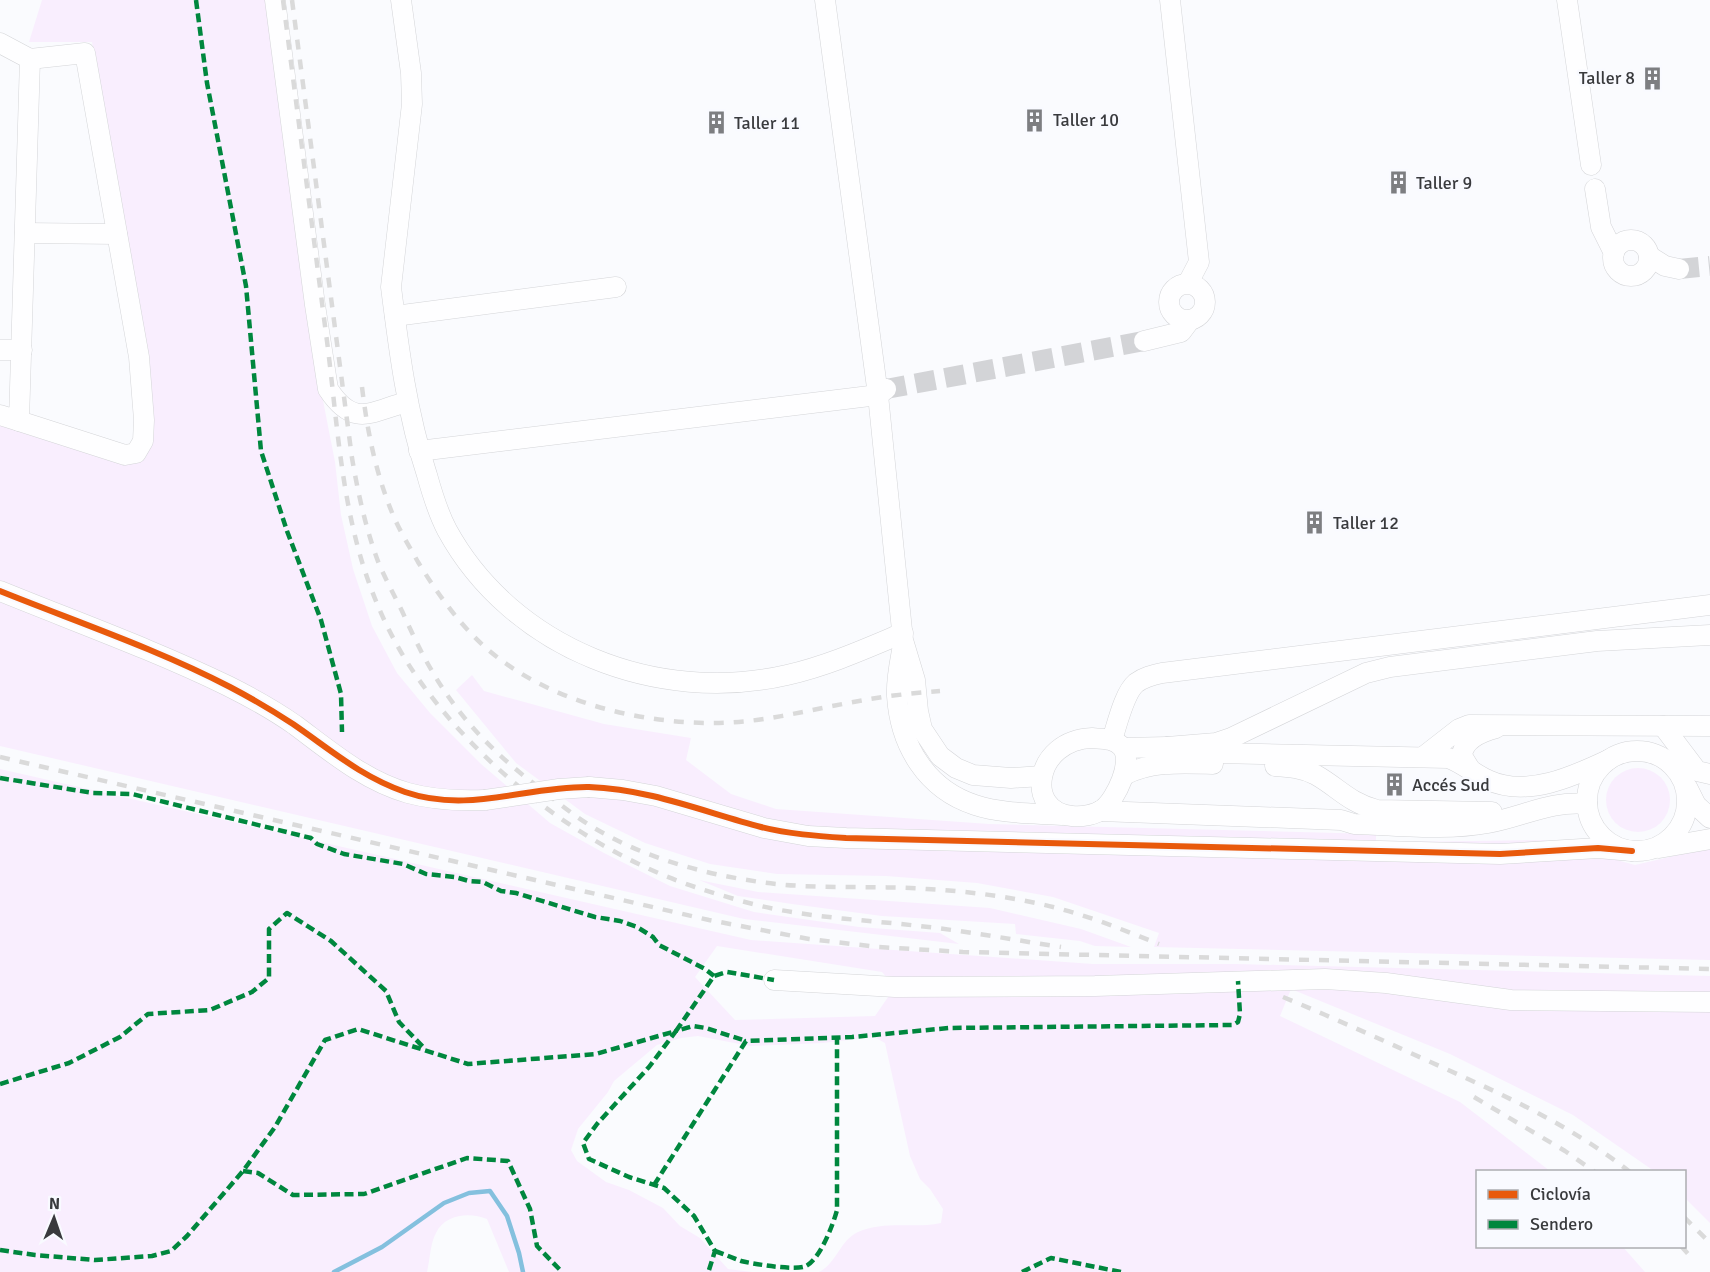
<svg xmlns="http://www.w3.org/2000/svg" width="1710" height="1272" font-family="Signika,sans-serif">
	<rect width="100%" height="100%" fill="#fafbfe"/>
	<g fill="#f9eefe" fill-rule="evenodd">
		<polygon points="42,0 270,0 319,380 335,462 341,515 353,569 372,626 397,673 430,713 481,764 550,823 604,853 670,886 754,912 859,927 940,933 959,944 744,919 0,746 0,422 133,464 146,457 152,430 146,347 92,42 29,42"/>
		<polygon points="472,675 484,691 604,724 691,738 686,760 731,794 776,809 989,824 1376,834 1376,841 1398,842 1544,840 1635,865 1678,855 1687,849 1710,848 1710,960 1154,947 1159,933 1053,897 977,883 886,876 777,874 710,864 645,843 585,814 516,763 456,690"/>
		<circle cx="1638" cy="800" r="32"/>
		<path d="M 0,769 L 751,940 L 1093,964 L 1236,964 L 1710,976 L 1710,1223 L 1685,1198 L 1684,1172 L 1654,1171 L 1573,1115 L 1450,1054 L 1291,989 L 1280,1016 L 1460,1102 L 1550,1171 L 1478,1172 L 1478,1246 L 1623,1247 L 1645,1272 L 819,1272 C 837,1263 840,1240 858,1232 C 885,1220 914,1229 941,1223 L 943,1209 L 930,1189 L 920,1179 L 910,1156 L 885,1043 L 874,1037 L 823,1043 L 750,1046 L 698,1036 L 681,1038 L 657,1045 L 614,1081 L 608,1092 L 578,1129 L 571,1150 L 577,1161 L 606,1182 L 629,1190 L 663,1208 L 680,1226 L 700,1238 L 728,1269 L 752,1272 L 509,1272 L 487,1219 C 470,1212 445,1214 436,1233 C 430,1244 430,1260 427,1272 L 0,1272 ZM 717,946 L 882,972 L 895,987 L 875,1016 L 735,1020 L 695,977 Z"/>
		<polygon points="699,880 758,892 990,908 1081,929 1131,947 1095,946 1080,941 1016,934 1015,924 882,916 792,904 738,896"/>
	</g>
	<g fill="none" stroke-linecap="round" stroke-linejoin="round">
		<polyline stroke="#84c0de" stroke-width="4.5" points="334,1272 382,1247 444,1203 469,1193 490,1191 507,1216 519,1253 523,1272"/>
		<g stroke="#d3d4d7" stroke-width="20" stroke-dasharray="20 10" stroke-linecap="butt">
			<polyline points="1679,269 1710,266"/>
			<polyline points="886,389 1144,341"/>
		</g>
		<defs>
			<g id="minor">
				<path d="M 275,0 L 315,305 L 328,389 C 354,429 372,411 407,402"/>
				<path d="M 401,0 L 411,73 L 412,104 L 391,287 C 399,351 407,414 427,475 C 432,493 438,513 447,530 C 512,649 658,705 787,675 C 827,666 865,649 903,633"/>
				<polyline points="825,0 878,395 903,640 915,680 918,711 922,729 940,756 956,768 973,775 1011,778 1042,776"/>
				<polyline points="1170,0 1199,262 1188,283"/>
				<polyline points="1567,0 1591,165"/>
				<polyline points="0,43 30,59 19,421 0,415"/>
				<polyline points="1595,189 1601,227 1614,253"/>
				<polyline points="25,233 117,234"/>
				<circle cx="1631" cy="258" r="18"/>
				<polyline points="1649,256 1665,266 1679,269"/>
				<circle cx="1187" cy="302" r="18"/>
				<polyline points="395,316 616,287"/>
				<polyline points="1144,341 1181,332 1190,320"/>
				<polyline points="0,350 22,350"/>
				<polyline points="19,421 125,455 136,453 143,441 144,420 139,357 85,53 30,59"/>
				<polyline points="419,451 878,395 886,389"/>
				<path d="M 0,591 C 76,622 154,650 228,686 C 250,697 275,711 295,725 C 330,751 365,781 408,793 C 433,800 459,801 485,800"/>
				<path d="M 903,645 C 900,662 896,679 897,696 C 900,745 926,789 975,805 C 1002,814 1034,813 1062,815"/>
				<polyline points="1663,726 1697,771 1710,774"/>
				<path d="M 1092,738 C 1102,739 1114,738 1122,747 C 1134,761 1116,799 1103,809 C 1095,815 1082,817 1072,816 C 1024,812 1034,740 1092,738 Z"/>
				<path d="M 1112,740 C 1117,725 1124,693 1136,683 C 1144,677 1153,675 1162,673 L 1710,605"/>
				<polyline points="1167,747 1216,743 1231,738 1366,673 1390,667 1597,641 1710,635"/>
				<path d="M 1123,748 L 1167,747 L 1216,753 L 1448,758 C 1463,763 1474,774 1488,780 C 1527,798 1574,776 1608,760"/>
				<circle cx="1637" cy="801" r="50"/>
				<polyline points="1423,757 1459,729 1469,725 1710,726"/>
				<path d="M 1275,766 C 1289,767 1303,768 1316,775 C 1339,788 1348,802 1377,810 L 1492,812"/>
				<path d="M 1470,769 L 1462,756 C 1463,739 1481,732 1496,728"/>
				<path d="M 1124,775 C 1152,761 1181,763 1213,764"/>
				<polyline points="589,787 623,790 656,796 764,828 808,836 846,838 1500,854 1598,848 1632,851"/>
				<polyline points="1687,787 1696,805 1710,818"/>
				<path d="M 1100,811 L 1341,820 L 1354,824 C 1398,825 1445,831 1488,823 C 1522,817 1552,800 1587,804"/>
				<polyline points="1659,848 1710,839"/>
				<polyline points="774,980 895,987 1095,986 1325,979 1386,983 1511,1000 1710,1002"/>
			</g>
		</defs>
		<use href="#minor" stroke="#d4d5d8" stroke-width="21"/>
		<use href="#minor" stroke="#fefeff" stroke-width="20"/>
		<g stroke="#dadada" stroke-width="4.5" stroke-dasharray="10 10" stroke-linecap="butt">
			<path d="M 283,0 C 297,109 311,217 325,326 C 336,405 339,488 363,565 C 375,603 392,641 415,674 C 479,768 587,851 695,887 C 726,897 759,907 792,912 C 834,919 877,921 919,926 C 967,931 1014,940 1061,947"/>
			<path d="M 292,0 L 352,458 C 358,493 366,530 379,564 C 386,580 394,595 402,611 C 412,633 422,655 435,676 C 461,720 497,756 537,786 C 556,801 575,817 596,829 C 645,858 704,874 760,882 C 814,890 871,885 927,889 C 978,892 1031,899 1081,915 C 1107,923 1133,934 1159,944"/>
			<path d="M 362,387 C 367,429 375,470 391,510 C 398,528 409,546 418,562 C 437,593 459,624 486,648 C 548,702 639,724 719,723 C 767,722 812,709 859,701 C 885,696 913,693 940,691"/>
			<polyline points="0,757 709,920 809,939 878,947 963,952 1710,969"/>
			<path d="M 1283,997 C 1331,1017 1378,1038 1426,1060 C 1497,1092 1568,1123 1630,1172"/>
			<polyline points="1474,1097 1565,1151 1595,1172"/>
			<polyline points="1684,1217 1710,1243"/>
			<polyline points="1681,1246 1691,1257"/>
		</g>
		<defs>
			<polyline id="minor-bridge" points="485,800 559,789 589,787"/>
		</defs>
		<use href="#minor-bridge" stroke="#d4d5d8" stroke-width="21" stroke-linecap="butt"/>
		<use href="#minor-bridge" stroke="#fefeff" stroke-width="20"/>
		<g stroke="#00873e" stroke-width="4.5" stroke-dasharray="9 4.5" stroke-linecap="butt">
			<polyline points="196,0 207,83 246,286 261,451 287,531 321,620 341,694 342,732"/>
			<polyline points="0,778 93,793 132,794 311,838 317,844 344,854 403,864 426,874 455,877 469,881 483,882 501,891 516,893 595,917 620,921 637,927 653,937 659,945 705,969 714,976"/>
			<polyline points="0,1084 69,1063 120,1037 148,1014 210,1010 252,992 269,978 269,929 287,913 331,941 386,991 399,1022 425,1049"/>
			<polyline points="243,1171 258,1173 293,1195 364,1194 467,1158 508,1161 530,1209 537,1246 562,1272"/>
			<polyline points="654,1185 746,1041 852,1037 949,1028 1233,1025 1238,1022 1240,1014 1238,981"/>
			<polyline points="0,1250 35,1255 95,1260 152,1256 171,1251 187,1236 243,1171 275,1127 325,1040 358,1029 468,1064 596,1054 676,1031 714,976 727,972 774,980"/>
			<path d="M 715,1251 C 724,1254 733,1258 741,1261 C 754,1264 795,1271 806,1266 C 820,1259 833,1225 837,1210 L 837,1038"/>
			<polyline points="709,1270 715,1251 694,1216 664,1188 629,1177 589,1159 583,1143 597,1124 649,1067 676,1031 693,1026 706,1028 746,1041"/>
			<polyline points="1022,1272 1051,1258 1121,1272"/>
		</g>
		<defs>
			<path id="cycleway" d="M 0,591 C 77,622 157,649 230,687 C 251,698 273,711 293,724 C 331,750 360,776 405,792 C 469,814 526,786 589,787 C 649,789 704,812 761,827 C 788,834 817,836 846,838 L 1500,854 L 1598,848 L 1632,851"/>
		</defs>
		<use href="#cycleway" stroke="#f9faff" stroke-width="10"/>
		<use href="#cycleway" stroke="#e8590c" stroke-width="6"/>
	</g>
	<defs>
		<symbol id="building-bare" viewBox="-9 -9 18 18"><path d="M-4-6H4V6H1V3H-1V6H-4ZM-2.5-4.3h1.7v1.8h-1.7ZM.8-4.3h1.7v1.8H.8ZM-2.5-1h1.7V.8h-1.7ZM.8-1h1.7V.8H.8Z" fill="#7d7e81" stroke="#f9faff" stroke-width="2.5" paint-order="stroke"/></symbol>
	</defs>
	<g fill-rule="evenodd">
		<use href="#building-bare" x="1636" y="62" width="33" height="33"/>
		<use href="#building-bare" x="1018" y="104" width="33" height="33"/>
		<use href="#building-bare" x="700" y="106" width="33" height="33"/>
		<use href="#building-bare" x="1382" y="166" width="33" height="33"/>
		<use href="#building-bare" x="1298" y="506" width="33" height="33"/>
		<use href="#building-bare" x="1378" y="768" width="33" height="33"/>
	</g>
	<g text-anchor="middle" stroke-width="5" stroke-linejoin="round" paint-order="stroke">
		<g font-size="18" fill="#393a3d" stroke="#f9faff" text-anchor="start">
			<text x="1635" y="84" text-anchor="end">Taller 8</text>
			<text x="1053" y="126">Taller 10</text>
			<text x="734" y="129">Taller 11</text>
			<text x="1416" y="189">Taller 9</text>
			<text x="1333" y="529">Taller 12</text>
			<text x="1412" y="791">Accés Sud</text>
		</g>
	</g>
	<rect x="1476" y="1170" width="210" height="78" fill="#f9faff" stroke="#acadb1" stroke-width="1.5"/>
	<rect x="1488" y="1190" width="30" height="9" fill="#e8590c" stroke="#acadb1" stroke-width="1.5"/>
	<text x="1530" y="1200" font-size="18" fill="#393a3d">Ciclovía</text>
	<rect x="1488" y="1220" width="30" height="9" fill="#00873e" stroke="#acadb1" stroke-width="1.5"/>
	<text x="1530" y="1230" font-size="18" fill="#393a3d">Sendero</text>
	<g transform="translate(54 1218) rotate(2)" stroke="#f9faff" stroke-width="4.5" paint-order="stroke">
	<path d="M0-4.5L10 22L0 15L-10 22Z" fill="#393a3d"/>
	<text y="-9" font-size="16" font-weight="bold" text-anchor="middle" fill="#393a3d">N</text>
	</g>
</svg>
